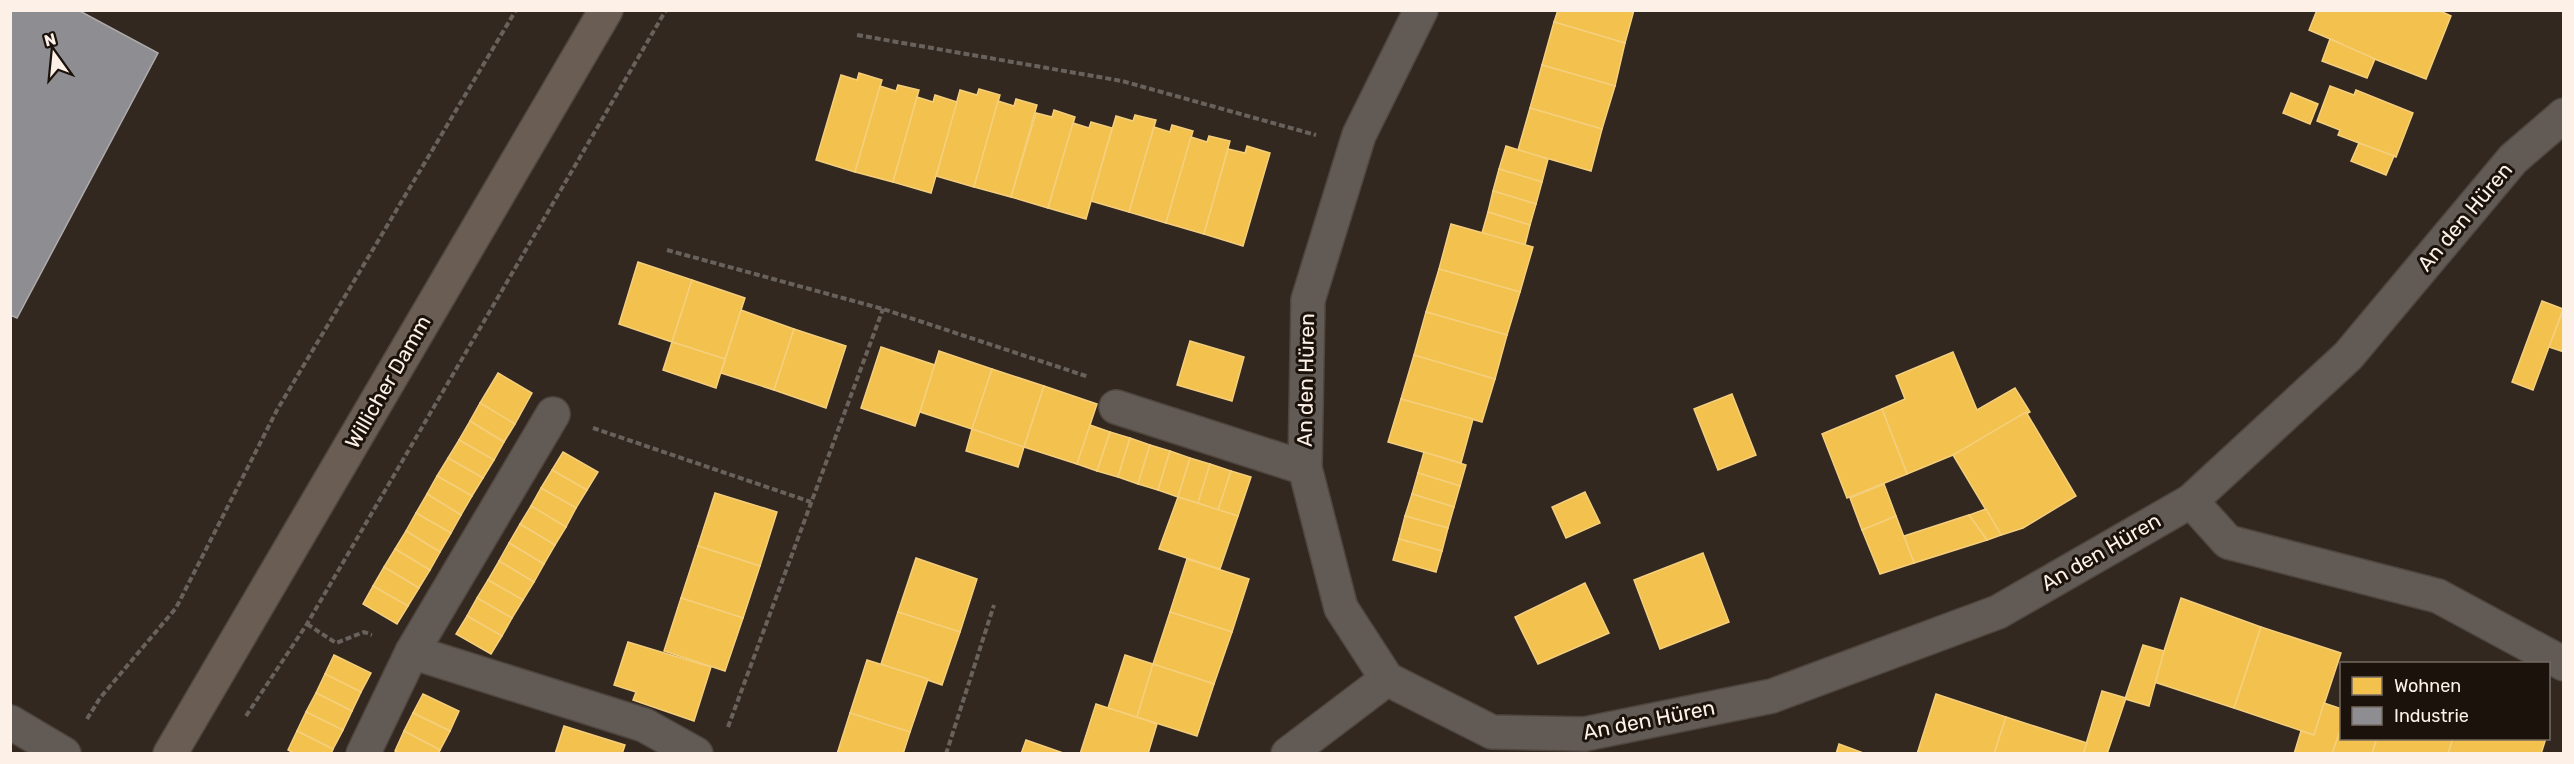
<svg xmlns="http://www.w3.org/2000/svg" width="2574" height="764" font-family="Rubik,sans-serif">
	<rect width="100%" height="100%" fill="#322820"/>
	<g fill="#f2c14e" stroke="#f5cf7c" stroke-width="1.5">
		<polygon points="1558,10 1634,10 1625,43 1554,22"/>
		<polygon points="2317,10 2438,10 2451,16 2426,79 2341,46 2342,44 2309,30"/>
		<polygon points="1554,22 1625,43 1615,86 1542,65"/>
		<polygon points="2330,39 2375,59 2367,78 2322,61"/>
		<polygon points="1542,65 1615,86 1602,129 1530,108"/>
		<polygon points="859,73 882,80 855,172 816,160 841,75 857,80"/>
		<polygon points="898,85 919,90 893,182 855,172 880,86 896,91"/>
		<polygon points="2330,86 2354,95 2356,90 2413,113 2396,157 2338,135 2340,130 2317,121"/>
		<polygon points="979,89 1000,95 974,187 936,176 960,90 977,95"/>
		<polygon points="2291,93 2318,104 2310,124 2283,113"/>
		<polygon points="935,95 957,102 931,193 893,182 917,97 933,102"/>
		<polygon points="1016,99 1037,105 1011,197 974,187 998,101 1014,106"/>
		<polygon points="1530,108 1602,129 1591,171 1518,150"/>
		<polygon points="1054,110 1075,117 1048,208 1011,197 1036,113 1052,117"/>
		<polygon points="1135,115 1156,120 1129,212 1091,201 1116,116 1133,121"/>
		<polygon points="1091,122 1112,128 1086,219 1048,208 1073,123 1089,128"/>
		<polygon points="1172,125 1193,131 1166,223 1129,212 1154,127 1170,132"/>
		<polygon points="1209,136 1230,141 1204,234 1166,223 1191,137 1207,142"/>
		<polygon points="2359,143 2394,156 2386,175 2351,161"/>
		<polygon points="1247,146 1270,153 1243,246 1204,234 1228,149 1245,153"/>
		<polygon points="1506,146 1548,159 1542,182 1499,169"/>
		<polygon points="1499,169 1542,182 1536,204 1493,191"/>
		<polygon points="1493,191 1536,204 1530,225 1488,212"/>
		<polygon points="1488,212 1530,225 1525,245 1482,233"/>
		<polygon points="1451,224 1533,247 1520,292 1439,269"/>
		<polygon points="638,262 692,280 672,342 619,324"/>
		<polygon points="1439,269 1520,292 1507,335 1426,312"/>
		<polygon points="692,280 745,298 725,359 672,342"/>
		<polygon points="2542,301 2563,309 2533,390 2512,382"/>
		<polygon points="2564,308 2564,352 2549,347"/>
		<polygon points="741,310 794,329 774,390 721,373"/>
		<polygon points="1426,312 1507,335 1495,379 1414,355"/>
		<polygon points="794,329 846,346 826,408 774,390"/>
		<polygon points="1190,341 1244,357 1232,401 1177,385"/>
		<polygon points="672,342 725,359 716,388 663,370"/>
		<polygon points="881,347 935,365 915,426 861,408"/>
		<polygon points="939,351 992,369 972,429 920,412"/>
		<polygon points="1953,352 1977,410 2015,388 2030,412 1953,455 1907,474 1882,409 1905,399 1896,376"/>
		<polygon points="1414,355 1495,379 1482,422 1401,399"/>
		<polygon points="992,369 1044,386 1024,447 972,429"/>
		<polygon points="498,373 532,393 515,424 480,403"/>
		<polygon points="1044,386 1097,404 1077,464 1024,447"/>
		<polygon points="1732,394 1756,455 1718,470 1694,409"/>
		<polygon points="1401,399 1473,419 1461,463 1388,442"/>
		<polygon points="480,403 515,424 504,442 470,421"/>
		<polygon points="1882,409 1907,474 1847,498 1822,434"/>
		<polygon points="2026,412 2076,496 2023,528 2001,535 1953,455"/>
		<polygon points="470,421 504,442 494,460 459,440"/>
		<polygon points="1090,425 1110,432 1097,471 1077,464"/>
		<polygon points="972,429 1024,447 1018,467 966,451"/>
		<polygon points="1110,432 1130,438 1118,477 1097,471"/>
		<polygon points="1130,438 1150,445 1138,484 1118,477"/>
		<polygon points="459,440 494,460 483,478 448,458"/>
		<polygon points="1150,445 1170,451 1158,490 1138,484"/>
		<polygon points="1170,451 1190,458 1178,497 1158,490"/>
		<polygon points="563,452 598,472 587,490 552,470"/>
		<polygon points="1424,452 1466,465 1460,486 1418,473"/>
		<polygon points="448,458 483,478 472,496 437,476"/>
		<polygon points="1190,458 1210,464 1198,503 1178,497"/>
		<polygon points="1210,464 1231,471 1218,510 1198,503"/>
		<polygon points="552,470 587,490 576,508 541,488"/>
		<polygon points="1231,471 1251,477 1238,516 1218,510"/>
		<polygon points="1418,473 1460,486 1454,507 1412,494"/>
		<polygon points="437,476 472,496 461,515 427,494"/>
		<polygon points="1884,484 1896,516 1862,530 1850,498"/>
		<polygon points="541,488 576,508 566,527 531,506"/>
		<polygon points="1585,492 1600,523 1566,538 1552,507"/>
		<polygon points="715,493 777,512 760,566 698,546"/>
		<polygon points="427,494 461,515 451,533 416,513"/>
		<polygon points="1412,494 1454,507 1448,528 1405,516"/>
		<polygon points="1178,497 1238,516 1220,569 1159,549"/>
		<polygon points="531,506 566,527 555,545 520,524"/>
		<polygon points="1986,509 2001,535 1987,540 1969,515"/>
		<polygon points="416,513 451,533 440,552 406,531"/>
		<polygon points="1969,515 1987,540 1914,563 1904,536"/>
		<polygon points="1405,516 1448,528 1442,551 1399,539"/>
		<polygon points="1896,516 1914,563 1880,574 1862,530"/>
		<polygon points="520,524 555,545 544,564 509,543"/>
		<polygon points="406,531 440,552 430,570 395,549"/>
		<polygon points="1399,539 1442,551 1436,572 1393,560"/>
		<polygon points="509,543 544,564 534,582 499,561"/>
		<polygon points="698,546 760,566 743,618 681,598"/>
		<polygon points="395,549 430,570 419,588 384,567"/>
		<polygon points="1703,553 1729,622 1660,649 1634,580"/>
		<polygon points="916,558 977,579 960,632 898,612"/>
		<polygon points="1187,559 1249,579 1232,632 1170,612"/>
		<polygon points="499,561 534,582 523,600 488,580"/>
		<polygon points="384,567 419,588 408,606 373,586"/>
		<polygon points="488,580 523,600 512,618 477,598"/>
		<polygon points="1585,583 1609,633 1538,664 1515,617"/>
		<polygon points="373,586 408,606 397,624 363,604"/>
		<polygon points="477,598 512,618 502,636 467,616"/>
		<polygon points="681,598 743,618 725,671 664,651"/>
		<polygon points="2181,598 2261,627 2234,708 2154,682"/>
		<polygon points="898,612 960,632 942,685 881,664"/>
		<polygon points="1170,612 1232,632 1214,684 1153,664"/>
		<polygon points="467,616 502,636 491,654 456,634"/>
		<polygon points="2261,627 2341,653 2314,735 2234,708"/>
		<polygon points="628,642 711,667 694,721 633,700 636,692 614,685"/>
		<polygon points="2143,645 2164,651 2149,706 2125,699"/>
		<polygon points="334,655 371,673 361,692 325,674"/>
		<polygon points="1125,655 1153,664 1137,717 1108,708"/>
		<polygon points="867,660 928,679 910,732 850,713"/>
		<polygon points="1153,664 1214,684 1197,736 1137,717"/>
		<polygon points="325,674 361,692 352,711 316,693"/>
		<polygon points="2102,691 2126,698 2107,754 2083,754"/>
		<polygon points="316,693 352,711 343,730 306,712"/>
		<polygon points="423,694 459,711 450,731 413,713"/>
		<polygon points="1936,694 2006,717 1994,754 1917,754"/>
		<polygon points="2324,703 2342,709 2342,725 2332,754 2294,754 2301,731 2314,735"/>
		<polygon points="1096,704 1157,724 1148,754 1080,754"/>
		<polygon points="306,712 343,730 333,749 297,731"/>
		<polygon points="413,713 450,731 440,750 404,731"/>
		<polygon points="850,713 910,732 903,754 837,754"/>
		<polygon points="2006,717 2087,743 2083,754 1994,754"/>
		<polygon points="2342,725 2342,738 2377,738 2372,754 2332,754"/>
		<polygon points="564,726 625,745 622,754 555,754"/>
		<polygon points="297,731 333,749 331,754 295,754 288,750"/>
		<polygon points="404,731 440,750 438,754 400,754 395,751"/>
		<polygon points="2377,738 2453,738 2448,754 2372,754"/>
		<polygon points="2453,738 2546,738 2541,754 2448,754"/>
		<polygon points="1026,740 1066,754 1021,754"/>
		<polygon points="1839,744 1866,754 1836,754"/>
	</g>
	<polygon fill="#8d8d92" stroke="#afabac" stroke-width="1.5" points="10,10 78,10 158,53 17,318 10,315"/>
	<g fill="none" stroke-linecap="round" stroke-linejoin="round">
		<defs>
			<g id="minor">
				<polyline points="1421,10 1359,135 1308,300 1305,468 1341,608 1387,679 1492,732 1585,734 1772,696 1998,612 2191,501 2348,356 2513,159 2564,115"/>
				<polyline points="1116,407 1305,468"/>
				<polyline points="2191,501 2228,542 2438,596 2564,664"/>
				<polyline points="412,652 644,725 696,754"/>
				<polyline points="10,722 64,754"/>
				<polyline points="363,754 412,652 553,414"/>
				<polyline points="1288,754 1387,679"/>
			</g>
			<polyline id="major" points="170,754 606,10"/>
		</defs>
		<use href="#minor" stroke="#4f463f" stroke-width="36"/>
		<use href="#major" stroke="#4f463f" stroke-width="36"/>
		<g stroke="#69625c" stroke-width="4" stroke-dasharray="6 3" stroke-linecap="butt">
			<polyline points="857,35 1122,81 1316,135"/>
			<polyline points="667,250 883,309 1089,377"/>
			<polyline points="593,428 811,502"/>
			<polyline points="307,624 336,643 364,632 372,635"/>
			<polyline points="246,716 307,624 666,10"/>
			<polyline points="87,719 100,698 176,608 277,410 516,10"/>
			<polyline points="728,727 883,309"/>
			<polyline points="946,754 994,605"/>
		</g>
		<use href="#minor" stroke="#625b55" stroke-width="33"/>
		<use href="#major" stroke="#6a5e54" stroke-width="33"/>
	</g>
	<g text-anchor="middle" stroke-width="6" stroke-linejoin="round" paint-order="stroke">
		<g font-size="21" fill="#fdf0e7" stroke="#1a120b">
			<text transform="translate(2465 217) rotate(-50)" y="7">An den Hüren</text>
			<text transform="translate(1306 380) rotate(-89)" y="7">An den Hüren</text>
			<text transform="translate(388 382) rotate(-60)" y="7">Willicher Damm</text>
			<text transform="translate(2101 552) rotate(-30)" y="7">An den Hüren</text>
			<text transform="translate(1649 720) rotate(-11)" y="7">An den Hüren</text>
		</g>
	</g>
	<rect width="2574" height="764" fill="none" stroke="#fdf0e7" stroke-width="24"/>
	<rect x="2340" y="662" width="210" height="78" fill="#1a120b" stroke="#756b63" stroke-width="1.5"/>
	<rect x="2352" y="677" width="30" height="18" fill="#f2c14e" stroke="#756b63" stroke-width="1.5"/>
	<text x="2394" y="692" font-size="18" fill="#fdf0e7">Wohnen</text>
	<rect x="2352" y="707" width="30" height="18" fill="#8d8d92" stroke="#756b63" stroke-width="1.5"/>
	<text x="2394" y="722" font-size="18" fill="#fdf0e7">Industrie</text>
	<g transform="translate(54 54) rotate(345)" stroke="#1a120b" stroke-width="4.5" paint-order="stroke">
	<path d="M0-4.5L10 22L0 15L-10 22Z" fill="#fdf0e7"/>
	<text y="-9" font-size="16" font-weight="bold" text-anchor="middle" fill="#fdf0e7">N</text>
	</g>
</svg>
